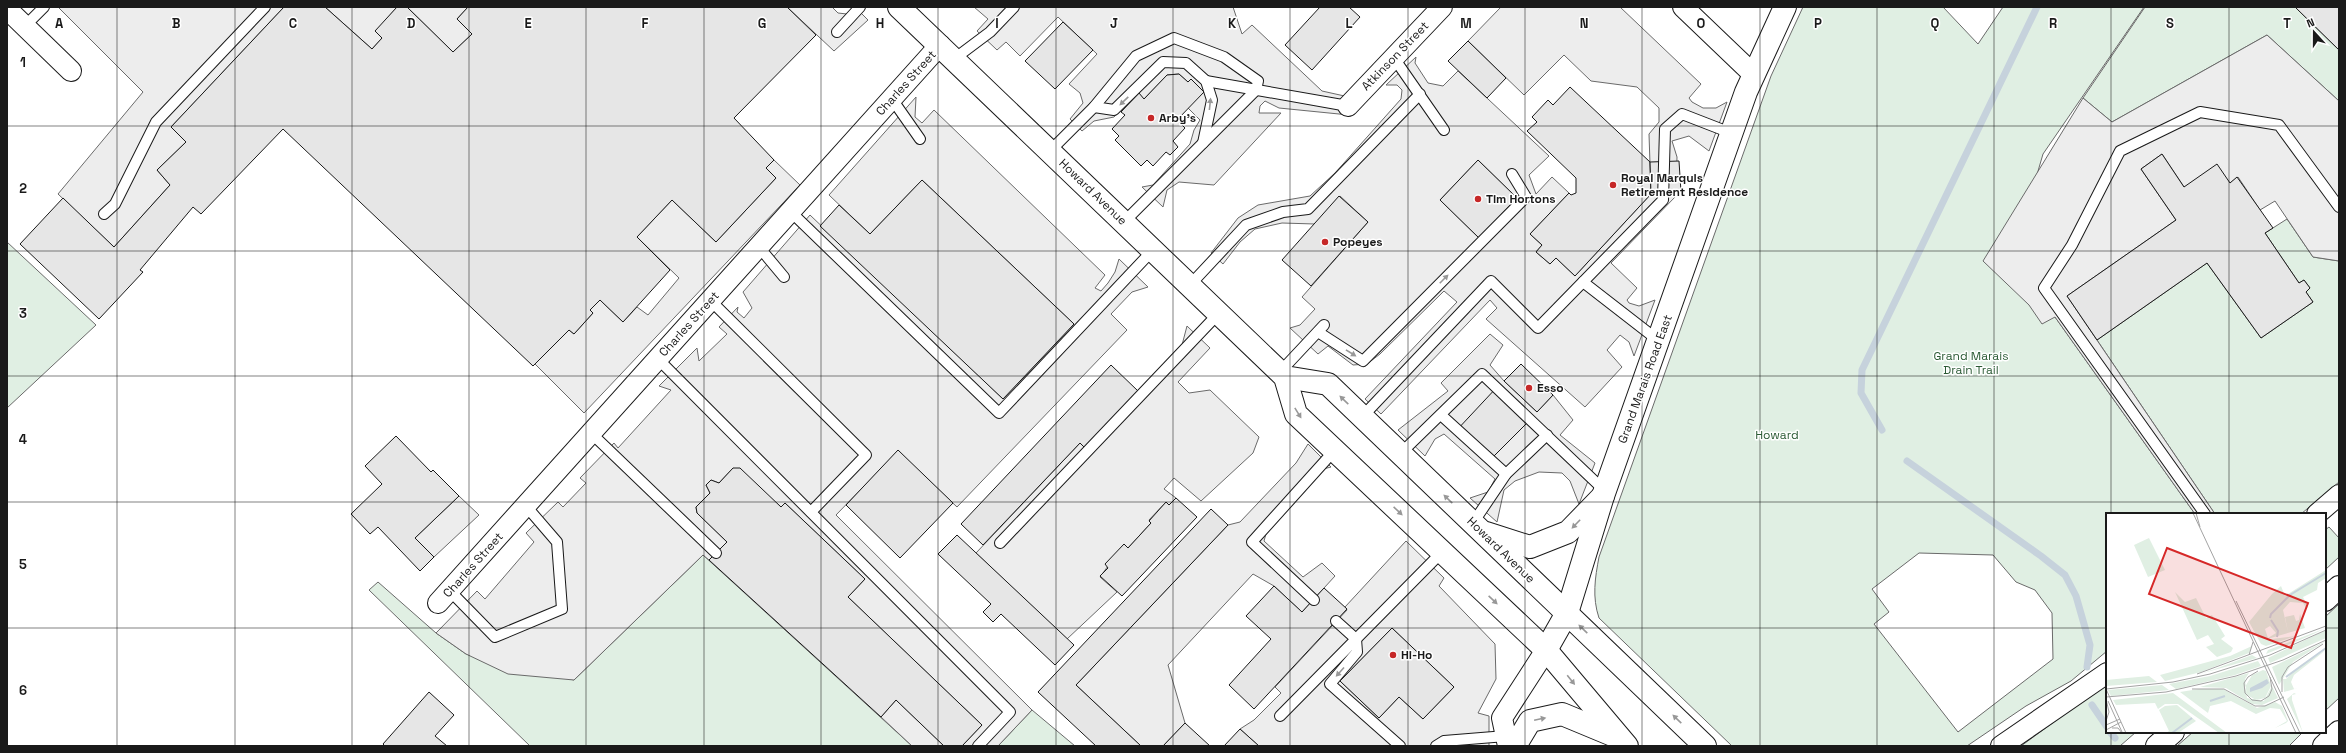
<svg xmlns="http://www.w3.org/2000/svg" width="2346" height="753" font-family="'Space Grotesk',sans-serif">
	<rect width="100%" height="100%" fill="#fff"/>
	<g fill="#e0efe3" stroke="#6a6a6a" fill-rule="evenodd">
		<path d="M 1803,7 L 1943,7 L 1978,44 L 2003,7 L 2144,7 L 2043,154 L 2017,243 L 2055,317 L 2195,514 L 2107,514 L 2107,651 L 2071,681 L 2026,706 L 1967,746 L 1732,746 L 1599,618 C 1592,597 1595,578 1599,557 L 1771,76 ZM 1919,553 L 1993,555 L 2016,582 L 2035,590 L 2052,613 L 2053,659 L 1958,732 L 1874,624 L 1889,612 L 1872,589 Z"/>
		<polygon points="2145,7 2295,7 2339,50 2339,101 2267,35 2112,122 2083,98"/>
		<polygon points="2287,219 2313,257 2339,261 2339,482 2301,514 2215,514 2097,340 2207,263 2261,338 2313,302 2306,292 2310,288 2304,280 2299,283 2265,233"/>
		<polygon points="7,242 96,325 7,408"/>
		<polygon points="2329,527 2339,538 2339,557 2325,570 2325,530"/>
		<polygon points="703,555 912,746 530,746 369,590 378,582 436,633 466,654 574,680"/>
		<polygon points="2339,604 2339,698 2325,711 2325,617"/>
		<polygon points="2107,683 2107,732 2136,732 2120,746 2021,746"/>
		<polygon points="1032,710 1075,746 998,746"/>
		<polygon points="2193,732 2303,732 2289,746 2177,746"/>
	</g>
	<g fill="#ededed" stroke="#6a6a6a" fill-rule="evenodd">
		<polygon points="58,7 284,7 171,127 186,142 157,170 170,185 114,247 58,194 143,92"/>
		<polygon points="325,7 397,7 376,31 382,38 372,49"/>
		<polygon points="407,7 468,7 457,19 472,34 453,52"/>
		<polygon points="787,7 832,7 838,13 847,14 855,7 868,20 834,51"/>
		<polygon points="974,7 1233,7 1242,34 1252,25 1322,91 1349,97 1349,115 1279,108 1265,101 1260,106 1259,113 1281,113 1214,185 1179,182 1167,190 1163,207 1142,187 1153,185 1190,144 1194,130 1200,120 1188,108 1188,82 1179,74 1167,75 1144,99 1138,93 1114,117 1094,121 1082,131 1070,119 1083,103 1080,93 1069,84 1097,54 1058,17 1020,56 1006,42 997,50 977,31 988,19"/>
		<path d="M 1501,7 L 1620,7 L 1701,84 L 1689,98 L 1692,102 L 1703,108 L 1716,108 L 1727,102 L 1709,151 L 1689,136 L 1672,141 L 1677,157 L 1676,196 L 1611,263 L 1637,288 L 1627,300 L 1629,303 L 1639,306 L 1655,300 L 1634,356 L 1629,342 L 1620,335 L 1607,350 L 1622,367 L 1585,407 L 1486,319 L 1497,308 L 1490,300 L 1381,414 L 1365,399 L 1457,302 L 1444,291 L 1380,354 L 1367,364 L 1353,365 L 1328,346 L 1318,354 L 1290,328 L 1300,325 L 1315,309 L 1302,297 L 1368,222 L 1340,196 L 1315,224 L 1282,223 L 1255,229 L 1240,242 L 1223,264 L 1211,253 L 1238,218 L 1258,205 L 1310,196 L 1335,173 L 1401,99 L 1402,90 L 1397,85 L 1386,85 L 1416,57 L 1415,63 L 1428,83 L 1443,86 L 1458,71 L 1549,156 L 1529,175 L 1536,194 L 1552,177 L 1569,193 L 1530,234 L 1542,245 L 1536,252 L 1550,264 L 1556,258 L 1575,276 L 1651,194 L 1649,134 L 1659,122 L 1659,108 L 1637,87 L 1591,81 L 1564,55 L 1524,95 L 1468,41 ZM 1478,160 L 1517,198 L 1479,238 L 1440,200 Z"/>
		<polygon points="2267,35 2339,101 2339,261 2313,257 2275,201 2260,210 2238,177 2230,183 2184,187 2162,154 2141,169 2176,220 2067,296 2215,514 2195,514 2055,317 2042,324 2029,305 1983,261 2083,98 2112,122"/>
		<polygon points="916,97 915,117 922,123 934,110 1105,275 1095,288 1101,291 1108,283 1115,272 1119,259 1148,287 1132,292 1111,314 1127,330 957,507 898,451 836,515 1032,710 998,746 962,746 982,725 848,597 865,579 785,503 781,507 733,468 719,483 711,480 706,485 710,493 696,507 697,513 727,542 709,560 703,555 574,680 508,674 466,654 436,633 477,591 485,599 534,542 526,533 558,502 563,507 586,483 580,478 614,443 618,448 671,390 659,386 697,348 699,361 727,334 719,327 738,307 737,312 744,318 752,308 743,292 810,215 1003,399 1074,324 922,180 870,234 829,195"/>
		<polygon points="774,160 800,185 584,413 535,364 569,330 574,334 593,313 590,310 600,300 623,322 637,307 648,315 679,278 637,237 672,200 716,242 776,178 766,168"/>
		<polygon points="1187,326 1210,348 1178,382 1189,393 1210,390 1259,437 1253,453 1201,501 1174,478 1164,489 1176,498 1169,505 1166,502 1149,520 1151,523 1128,548 1124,544 1100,577 1117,592 1067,639 976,553 1080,443 1085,447 1182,345"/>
		<polygon points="1490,334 1503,345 1490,365 1504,381 1537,412 1553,395 1573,420 1560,435 1595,463 1579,504 1570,481 1562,473 1539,472 1515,481 1504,490 1497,522 1470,498 1488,492 1495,479 1444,434 1435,439 1425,456 1398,430 1448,391 1441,383"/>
		<polygon points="1308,444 1331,467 1319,470 1269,523 1264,541 1303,577 1322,563 1335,576 1302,612 1274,586 1253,574 1168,665 1185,723 1163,746 1141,746 1076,685 1228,525 1240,522 1296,463"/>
		<polygon points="459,496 479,515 434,557 415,538"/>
		<path d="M 1406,541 L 1444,578 L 1439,586 L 1495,644 L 1496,679 L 1478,713 L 1489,716 L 1489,746 L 1259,746 L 1240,729 L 1254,720 L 1281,693 L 1275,687 L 1347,610 L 1345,607 ZM 1392,628 L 1454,687 L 1423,719 L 1399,697 L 1379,718 L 1340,681 Z"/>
		<polygon points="896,700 944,746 912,746 881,717"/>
	</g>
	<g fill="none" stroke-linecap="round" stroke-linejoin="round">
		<g stroke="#c6d2dc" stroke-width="7">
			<polyline points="1882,430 1861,393 1862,370 2037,7"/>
			<polyline points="1907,461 2041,556 2065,575 2076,596 2090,645 2087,667"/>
			<polyline points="2092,705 2107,727"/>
			<polyline points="2110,732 2115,738"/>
		</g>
	</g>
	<g fill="#e6e6e6" stroke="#1a1a1a">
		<polygon points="284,7 325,7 372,49 382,38 375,31 397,7 407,7 453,52 472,34 457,19 468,7 787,7 816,35 734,118 774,160 766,168 776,178 716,242 672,200 637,237 670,270 623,322 600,300 590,310 593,313 574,334 569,330 533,366 283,129 201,214 193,207 140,270 143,272 99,319 20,244 63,198 114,247 170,185 157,170 186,142 171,127"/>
		<polygon points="1320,7 1349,7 1360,17 1312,70 1285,45"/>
		<polygon points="2295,7 2339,7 2339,50"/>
		<polygon points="1063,22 1093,50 1055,89 1025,61"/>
		<polygon points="1468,41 1506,78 1487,98 1448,61"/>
		<polygon points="1179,74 1188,82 1191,79 1204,92 1177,120 1185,128 1173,141 1178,147 1170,155 1166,152 1153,166 1147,160 1141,166 1115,140 1119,136 1112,129 1125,115 1121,112 1139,93 1144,99 1167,75"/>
		<polygon points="1570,87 1650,162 1651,194 1575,276 1556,258 1550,264 1536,252 1542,245 1530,234 1569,193 1571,195 1576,193 1576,178 1527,131 1537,122 1532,117 1548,100 1553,105"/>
		<polygon points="2162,154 2184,187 2217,164 2230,183 2237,177 2273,228 2265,233 2299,283 2304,280 2310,288 2306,292 2313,302 2261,338 2207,263 2097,340 2067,296 2176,220 2141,169"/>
		<polygon points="1478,160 1517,198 1479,238 1440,200"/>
		<polygon points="1679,161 1681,192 1651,194 1650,162"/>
		<polygon points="922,180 1074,324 1003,399 820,226 839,205 870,234"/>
		<polygon points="1339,196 1368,222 1311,286 1282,260"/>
		<polygon points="1521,364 1553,395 1537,412 1504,381"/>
		<polygon points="1111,365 1138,391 1085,448 1080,443 983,545 961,524"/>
		<polygon points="1498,386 1531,419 1488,462 1455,432"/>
		<polygon points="396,436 431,472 433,470 459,496 415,538 434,557 420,571 378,527 370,534 351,514 382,484 365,466"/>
		<polygon points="898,450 953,503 900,558 846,505"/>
		<polygon points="733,468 740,468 781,507 785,503 865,579 848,597 982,725 962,746 944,746 896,700 881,717 709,560 727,542 697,513 696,507 710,493 706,485 711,480 719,483"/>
		<polygon points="1176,498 1197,517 1122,596 1100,576 1108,568 1105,564 1124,544 1128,548 1151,523 1149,521 1166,502 1169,505"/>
		<polygon points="1211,509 1228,525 1076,685 1141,746 1096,746 1038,692"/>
		<polygon points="957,535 1074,645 1055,665 1001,614 993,622 983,612 991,604 938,554"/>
		<polygon points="1274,586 1302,612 1324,588 1347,609 1254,709 1229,685 1271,639 1246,616"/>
		<polygon points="1392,628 1454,687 1423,719 1399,697 1379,718 1340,681"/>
		<polygon points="429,692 454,715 435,736 447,746 385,746 383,744"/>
		<polygon points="1185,723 1210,746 1163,746"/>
		<polygon points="1240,729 1259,746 1224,746"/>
	</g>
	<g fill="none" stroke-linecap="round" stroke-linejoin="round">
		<defs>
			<g id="service">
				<polyline points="25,26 44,7"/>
				<polyline points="837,32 860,7"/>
				<polyline points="1394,58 1444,130"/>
				<polyline points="954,59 990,32 1014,7"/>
				<polyline points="1206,81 1348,106"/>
				<polyline points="892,99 920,139"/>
				<polyline points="1094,107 1114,110 1163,62 1186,63 1206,81 1212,100 1203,143"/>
				<polyline points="1050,151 1094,107 1136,56 1174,38 1224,57 1258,81 1256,90 1124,222"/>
				<polyline points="791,212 999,413 1153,250"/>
				<polyline points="104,214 115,204 156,122 265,7"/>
				<polyline points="759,247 784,277"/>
				<polyline points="1583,282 1659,341"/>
				<polyline points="1190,285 1246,225 1283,212 1308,209 1420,94"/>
				<polyline points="711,301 866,455 811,512"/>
				<polyline points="1318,332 1363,361 1526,197 1512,174"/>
				<polyline points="658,359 1010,712 978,746"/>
				<polyline points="1280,372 1324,325"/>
				<polyline points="1441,415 1506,474"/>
				<polyline points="1362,417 1491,281 1538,328 1663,200 1665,129 1682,114 1731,133"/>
				<polyline points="591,433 716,553"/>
				<polyline points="1400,454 1482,374 1605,491"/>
				<polyline points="2205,514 2044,288 2072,245 2120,151 2200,112 2279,125 2339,207"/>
				<polyline points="1473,523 1506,474 1547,435"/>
				<polyline points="1000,543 1219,313"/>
				<polyline points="450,591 495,637 562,609 557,542 526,506"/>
				<polyline points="1314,600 1252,542 1334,451"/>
				<polyline points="1336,621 1356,639 1357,652 1330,684 1400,746"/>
				<polyline points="1280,716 1442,552"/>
				<polyline points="1436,746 1444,741 1506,736"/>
			</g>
			<g id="minor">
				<polyline points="1683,7 1753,74"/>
				<polyline points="7,9 71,71"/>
				<polyline points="1348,106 1442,7"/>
				<polyline points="2317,514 2339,495"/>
				<polyline points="438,603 940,45"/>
				<polyline points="1508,746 1502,718 1546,650"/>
				<polyline points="2001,746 2107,673"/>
			</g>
			<polyline id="tertiary" points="1546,650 1567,613 1603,496 1746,92 1785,7"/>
			<g id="secondary">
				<polyline points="899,7 1285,377 1296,414 1546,650 1627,746"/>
				<polyline points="1285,377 1328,384 1705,746"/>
				<polyline points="1486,533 1530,547 1568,532 1603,496"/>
				<polyline points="1515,746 1530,721 1562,714 1615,736"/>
			</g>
			<g id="motorway">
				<polyline points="2325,600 2339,587"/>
				<polyline points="2157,746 2173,732"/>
				<polyline points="2324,746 2339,732"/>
			</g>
		</defs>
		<use href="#service" stroke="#1a1a1a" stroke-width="12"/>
		<use href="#minor" stroke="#1a1a1a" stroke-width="22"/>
		<use href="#tertiary" stroke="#1a1a1a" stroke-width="24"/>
		<use href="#secondary" stroke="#1a1a1a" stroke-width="24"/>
		<use href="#motorway" stroke="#1a1a1a" stroke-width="24"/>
		<use href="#service" stroke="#fff" stroke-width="10"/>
		<use href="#minor" stroke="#fff" stroke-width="20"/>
		<use href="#tertiary" stroke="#fff" stroke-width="22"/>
		<use href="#secondary" stroke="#fff" stroke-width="22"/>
		<use href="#motorway" stroke="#fff" stroke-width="22"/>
	</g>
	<defs><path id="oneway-solid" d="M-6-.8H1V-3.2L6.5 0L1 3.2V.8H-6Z"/></defs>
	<g fill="#989898">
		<use href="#oneway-solid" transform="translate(1124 101) rotate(136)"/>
		<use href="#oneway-solid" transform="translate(1210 104) rotate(-84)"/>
		<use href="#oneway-solid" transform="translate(1444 279) rotate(-45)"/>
		<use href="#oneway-solid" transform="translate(1351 353) rotate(32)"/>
		<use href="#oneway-solid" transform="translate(1344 400) rotate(-136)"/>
		<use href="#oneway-solid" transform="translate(1298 413) rotate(58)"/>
		<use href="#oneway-solid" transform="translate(1448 499) rotate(-136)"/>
		<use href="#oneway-solid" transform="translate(1398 511) rotate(43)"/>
		<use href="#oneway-solid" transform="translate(1576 524) rotate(134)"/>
		<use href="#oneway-solid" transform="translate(1493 600) rotate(43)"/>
		<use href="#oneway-solid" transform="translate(1583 629) rotate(-136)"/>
		<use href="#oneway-solid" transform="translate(1340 672) rotate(132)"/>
		<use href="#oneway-solid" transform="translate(1571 680) rotate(51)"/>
		<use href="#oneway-solid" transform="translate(1540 719) rotate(-12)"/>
		<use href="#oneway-solid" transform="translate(1677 719) rotate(-136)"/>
	</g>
	<path fill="none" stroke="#1a1a1a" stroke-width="1" stroke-opacity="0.55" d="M 117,7 L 117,746M 235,7 L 235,746M 352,7 L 352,746M 469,7 L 469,746M 586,7 L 586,746M 704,7 L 704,746M 821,7 L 821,746M 938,7 L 938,746M 1056,7 L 1056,746M 1173,7 L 1173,746M 1290,7 L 1290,746M 1408,7 L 1408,746M 1525,7 L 1525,746M 1642,7 L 1642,746M 1760,7 L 1760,746M 1877,7 L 1877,746M 1994,7 L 1994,746M 2111,7 L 2111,514M 2229,7 L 2229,514M 7,126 L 2339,126M 7,251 L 2339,251M 7,376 L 2339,376M 7,502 L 2339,502M 7,628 L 2107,628M 2325,628 L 2339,628M 2111,732 L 2111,746M 2229,732 L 2229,746"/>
	<g fill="#c62828" stroke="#fff" stroke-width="1.5">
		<circle cx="1151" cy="118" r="4"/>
		<circle cx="1613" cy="185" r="4"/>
		<circle cx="1478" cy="199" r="4"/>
		<circle cx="1325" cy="242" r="4"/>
		<circle cx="1529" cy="388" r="4"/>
		<circle cx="1393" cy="655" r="4"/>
	</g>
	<g text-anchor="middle" stroke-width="3" stroke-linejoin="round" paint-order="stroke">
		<g font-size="12" fill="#1a1a1a" stroke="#fff">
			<text transform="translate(1395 56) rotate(-46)" y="4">Atkinson Street</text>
			<text transform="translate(906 83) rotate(-48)" y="4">Charles Street</text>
			<text transform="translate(1093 192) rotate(44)" y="4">Howard Avenue</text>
			<text transform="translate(689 324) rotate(-48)" y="4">Charles Street</text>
			<text transform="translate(1645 379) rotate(-70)" y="4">Grand Marais Road East</text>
			<text transform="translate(1501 550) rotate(44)" y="4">Howard Avenue</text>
			<text transform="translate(473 565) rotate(-48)" y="4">Charles Street</text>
		</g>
		<g font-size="12" font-weight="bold" fill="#1a1a1a" stroke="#fff" text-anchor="start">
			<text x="1159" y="122">Arby's</text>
			<text x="1621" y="182">Royal Marquis<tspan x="1621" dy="14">Retirement Residence</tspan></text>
			<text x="1486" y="203">Tim Hortons</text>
			<text x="1333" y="246">Popeyes</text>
			<text x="1537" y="392">Esso</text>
			<text x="1401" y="659">Hi-Ho</text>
		</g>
		<g font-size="12" fill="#2b5a34" stroke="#fff">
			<text x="1971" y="360">Grand Marais<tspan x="1971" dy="14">Drain Trail</tspan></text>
			<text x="1777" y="439">Howard</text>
		</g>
	</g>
	<g transform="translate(2106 513)">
		<rect width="220" height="220" fill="#fff"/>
		<path d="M 43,25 L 59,57 L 42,64 L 28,32 ZM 220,57 L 220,65 L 212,70 L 211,77 L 197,84 L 202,94 L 200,95 L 197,90 L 184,89 L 177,97 L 182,119 L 179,104 L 188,102 L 190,108 L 193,107 L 194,101 L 199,115 L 158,127 L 190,123 L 160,133 L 155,131 L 143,109 L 166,81 L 175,73 L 179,83 ZM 164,113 L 170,120 L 162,125 L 159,116 ZM 69,79 L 79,89 L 90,85 L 100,105 L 106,102 L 119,123 L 115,126 L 127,135 L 125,139 L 111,144 L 100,134 L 108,131 L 102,122 L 91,127 ZM 220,115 L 201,124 L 160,141 L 162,137 ZM 220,117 L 220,125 L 164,150 L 162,145 ZM 220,128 L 187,149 L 173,172 L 166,154 ZM 146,133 L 143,140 L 95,159 L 59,168 L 54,162 L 124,143 ZM 220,137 L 188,162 L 185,169 L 188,176 L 192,175 L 178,179 L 177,166 L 180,166 L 195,152 ZM 146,142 L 151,145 L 94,161 L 109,156 ZM 152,148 L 155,153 L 129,162 L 70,176 L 63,171 L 104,163 ZM 157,157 L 160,158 L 165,173 L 159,185 L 150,187 L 141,182 L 139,174 L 146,162 ZM 143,160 L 139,166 L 141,185 L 158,188 L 166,173 L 172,185 L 156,192 L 146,191 L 120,175 L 94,174 ZM 43,163 L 51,169 L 0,173 L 0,167 ZM 56,172 L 63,177 L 5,183 L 2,177 ZM 93,176 L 117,176 L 151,195 L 169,189 L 176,193 L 182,208 L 180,210 L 169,215 L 181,208 L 174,196 L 164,195 L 150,201 L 125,188 L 104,193 L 102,200 L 74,179 ZM 67,180 L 121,220 L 113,220 L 72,191 L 59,191 L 52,196 L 49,190 L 10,192 L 7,187 ZM 188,180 L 190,181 L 186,182 L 186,187 L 197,220 L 181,186 ZM 71,192 L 90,208 L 72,220 L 60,220 L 63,218 L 53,197 L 59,193 Z" fill="#e0efe3" fill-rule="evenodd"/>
		<path d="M 161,166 L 163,170 L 156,175 L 144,179 L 144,175 Z" fill="#c6d2dc"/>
		<path fill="none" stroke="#c6d2dc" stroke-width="2" d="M 164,105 L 165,101 L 184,82 L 220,60M 165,107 L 172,118 L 171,124M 180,164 L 220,135M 104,188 L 119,183M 66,220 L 86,205"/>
		<path fill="none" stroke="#a3a3a3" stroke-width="1" d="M 87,0 L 190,220M 90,0 L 94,14M 130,88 L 194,220M 143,142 L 147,129M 152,158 L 142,164 L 138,170 L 139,180 L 146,187 L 155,188 L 163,183 L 166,176 L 164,164M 91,161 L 220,113M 0,176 L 20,220M 0,176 L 67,169 L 104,161 L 164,142 L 220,117M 86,176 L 118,176 L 149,193 L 159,193 L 178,184M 176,179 L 176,164 L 182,154 L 217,131M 0,184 L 60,179 L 130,163 L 177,147 L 220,127M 0,186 L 3,199 L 0,208M 2,188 L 16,219M 0,212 L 14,206M 6,215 L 12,215 L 16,220M 0,217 L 15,209"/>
		<path fill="#d62828" fill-opacity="0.15" stroke="#d62828" stroke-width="2" d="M 61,35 L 202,90 L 185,135 L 43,81 Z"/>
		<rect width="220" height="220" fill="none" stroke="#1a1a1a" stroke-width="2"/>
	</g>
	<g font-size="13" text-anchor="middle" font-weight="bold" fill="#1a1a1a" stroke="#fff" stroke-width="3" stroke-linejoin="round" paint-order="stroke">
		<text x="59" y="28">A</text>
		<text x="176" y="28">B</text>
		<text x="293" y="28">C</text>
		<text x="411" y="28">D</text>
		<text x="528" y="28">E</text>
		<text x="645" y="28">F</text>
		<text x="762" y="28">G</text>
		<text x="880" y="28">H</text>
		<text x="997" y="28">I</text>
		<text x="1114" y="28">J</text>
		<text x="1232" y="28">K</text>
		<text x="1349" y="28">L</text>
		<text x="1466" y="28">M</text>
		<text x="1584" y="28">N</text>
		<text x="1701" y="28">O</text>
		<text x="1818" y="28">P</text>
		<text x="1935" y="28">Q</text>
		<text x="2053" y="28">R</text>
		<text x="2170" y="28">S</text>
		<text x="2287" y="28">T</text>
		<text x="23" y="67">1</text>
		<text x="23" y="193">2</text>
		<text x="23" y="318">3</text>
		<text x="23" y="444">4</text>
		<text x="23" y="569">5</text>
		<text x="23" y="695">6</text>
	</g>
	<rect width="2346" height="753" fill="none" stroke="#1a1a1a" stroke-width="16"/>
	<g transform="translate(2314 32) rotate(339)" stroke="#ffffff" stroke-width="3" paint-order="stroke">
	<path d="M0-3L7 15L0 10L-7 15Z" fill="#1a1a1a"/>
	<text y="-6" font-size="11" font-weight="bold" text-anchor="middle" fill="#1a1a1a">N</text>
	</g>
</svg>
